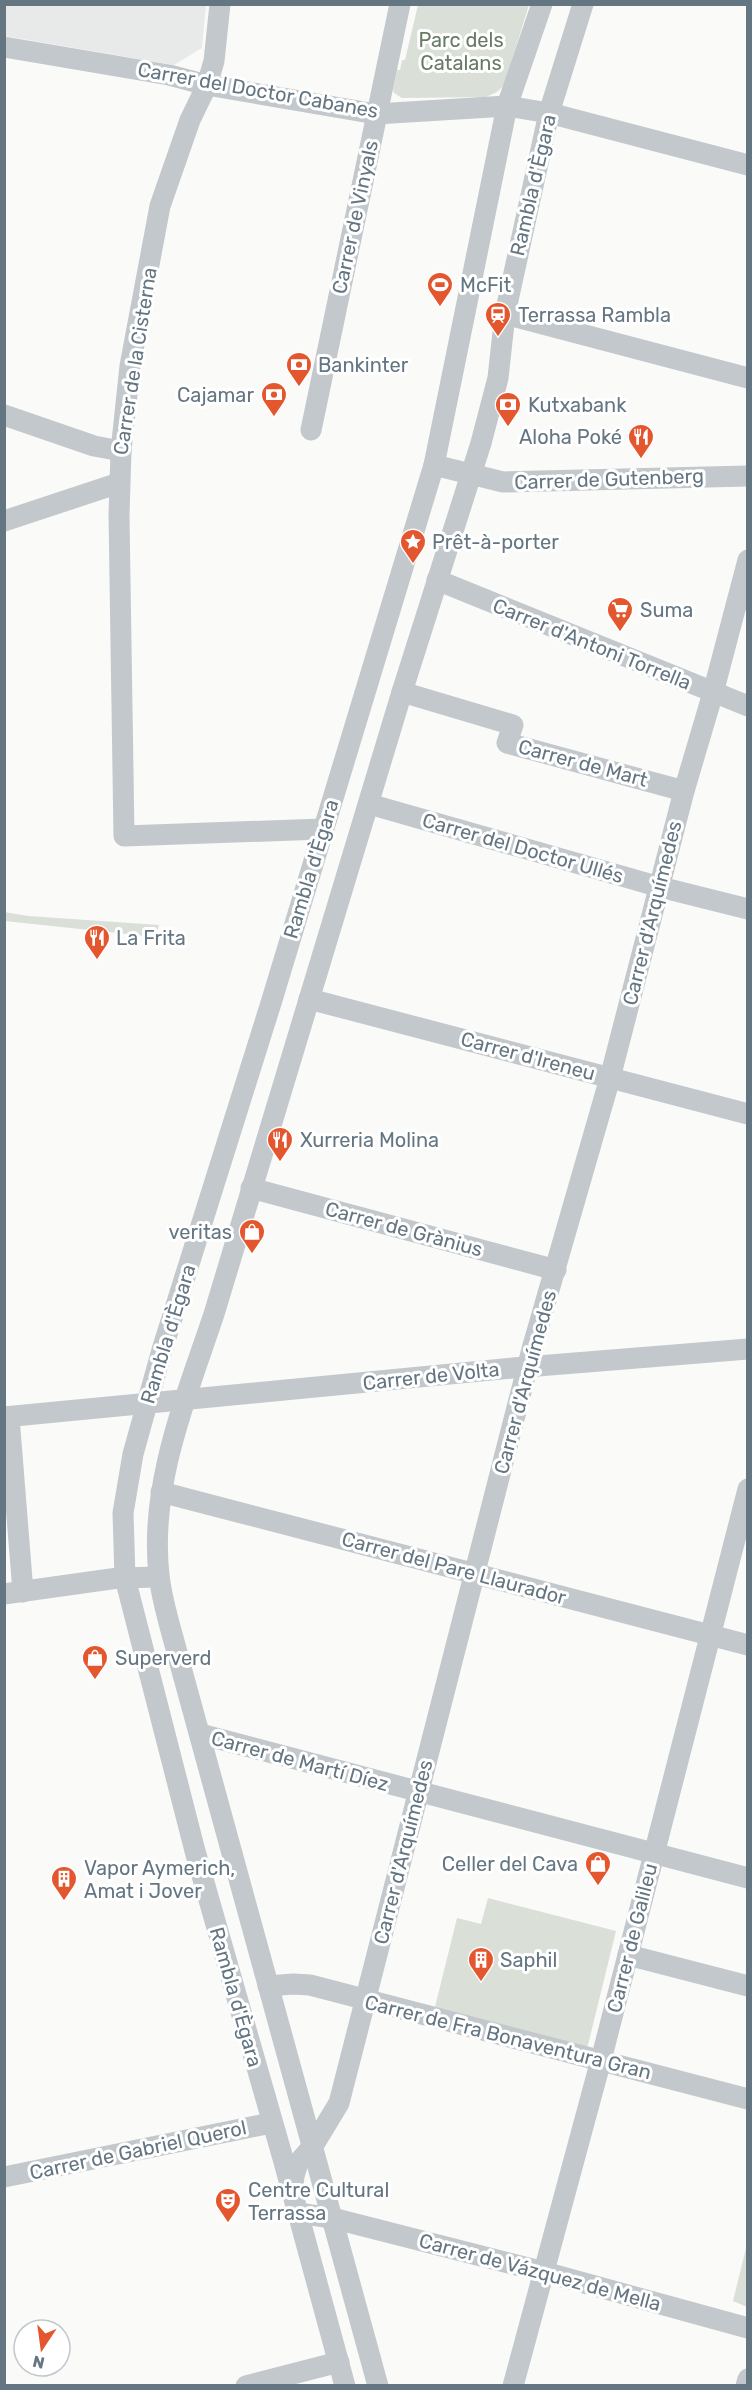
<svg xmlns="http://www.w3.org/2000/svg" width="752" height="2390" font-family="Rubik,sans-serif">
	<rect width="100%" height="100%" fill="#fafaf8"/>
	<polygon fill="#e8e9e9" points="4,5 206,5 202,48 174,65 5,36"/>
	<g fill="#dadfd7">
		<polygon points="418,5 529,5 504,85 497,92 486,97 402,98 394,93 393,90 397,70 400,70 402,60 405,60"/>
		<polygon points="4,912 28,916 159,925 155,937 5,921"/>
		<polygon points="488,1898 616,1931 587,2049 434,2011 457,1918 481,1924"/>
		<polygon points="747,2244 747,2307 733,2301"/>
	</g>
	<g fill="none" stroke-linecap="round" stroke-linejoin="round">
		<g stroke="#c3c8cc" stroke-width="21">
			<polyline points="220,4 214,61 207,85 190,120 160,206 130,366 121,451 119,515 124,836 323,829"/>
			<polyline points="4,47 169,75 207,85 376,114 507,106 549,113 748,165"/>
			<polyline points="505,314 748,378"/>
			<polyline points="4,415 94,446 121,451"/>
			<polyline points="311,430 400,4"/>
			<polyline points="434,465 503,482 748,476"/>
			<polyline points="4,521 119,483"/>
			<polyline points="437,580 748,706"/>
			<polyline points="402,692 513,725 507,743 684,791"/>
			<polyline points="369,804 660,887 748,909"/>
			<polyline points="309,999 748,1114"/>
			<polyline points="251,1188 556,1270"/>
			<polyline points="4,1417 513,1368 748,1349"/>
			<polyline points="9,1417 23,1592"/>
			<polyline points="161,1492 748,1645"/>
			<polyline points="4,1594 118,1578 159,1577"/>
			<polyline points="200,1734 748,1878"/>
			<polyline points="628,1955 748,1986"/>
			<polyline points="268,1986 293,1984 310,1985 748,2099"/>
			<polyline points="4,2177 271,2123"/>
			<polyline points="293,2189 294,2176 298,2163 313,2146 339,2103 532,1349 610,1078 684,791 713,693 748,560"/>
			<polyline points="298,2213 332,2218 544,2272 748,2328"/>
			<polyline points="246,2386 339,2362"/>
			<polyline points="345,2386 284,2162 195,1851 125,1578 123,1513 133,1454 162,1350 271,1003 434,465 507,106 542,4"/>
			<path d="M 378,2386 L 179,1660 C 172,1632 162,1603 159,1575 C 149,1485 186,1398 214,1314 L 402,692 L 481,443 L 498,378 L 505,314 L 549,113 L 583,4"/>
			<polyline points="513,2386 601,2060 748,1489"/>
			<polyline points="746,2386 748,2379"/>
		</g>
	</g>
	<defs>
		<symbol id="stadium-pin" viewBox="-11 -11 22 30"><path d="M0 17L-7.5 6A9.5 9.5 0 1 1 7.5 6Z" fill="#e4572e" stroke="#fff"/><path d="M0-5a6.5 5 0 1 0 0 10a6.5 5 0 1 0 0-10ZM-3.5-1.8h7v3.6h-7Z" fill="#fff"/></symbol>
		<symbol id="station-pin" viewBox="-11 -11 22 30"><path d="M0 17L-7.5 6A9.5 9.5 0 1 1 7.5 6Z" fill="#e4572e" stroke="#fff"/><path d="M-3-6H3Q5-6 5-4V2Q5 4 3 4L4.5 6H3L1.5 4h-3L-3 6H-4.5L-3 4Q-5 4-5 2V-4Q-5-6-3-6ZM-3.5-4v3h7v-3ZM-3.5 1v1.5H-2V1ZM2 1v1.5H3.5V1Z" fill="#fff"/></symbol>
		<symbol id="bank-pin" viewBox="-11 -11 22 30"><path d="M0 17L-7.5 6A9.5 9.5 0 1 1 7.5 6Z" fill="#e4572e" stroke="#fff"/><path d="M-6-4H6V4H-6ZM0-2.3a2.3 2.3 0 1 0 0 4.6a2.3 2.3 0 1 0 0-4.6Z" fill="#fff"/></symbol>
		<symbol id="restaurant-pin" viewBox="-11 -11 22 30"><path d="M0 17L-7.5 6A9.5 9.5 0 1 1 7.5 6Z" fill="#e4572e" stroke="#fff"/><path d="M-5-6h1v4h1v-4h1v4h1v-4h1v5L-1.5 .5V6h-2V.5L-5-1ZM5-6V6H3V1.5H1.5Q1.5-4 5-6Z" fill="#fff"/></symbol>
		<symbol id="sight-pin" viewBox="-11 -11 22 30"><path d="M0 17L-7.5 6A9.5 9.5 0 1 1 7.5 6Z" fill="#e4572e" stroke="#fff"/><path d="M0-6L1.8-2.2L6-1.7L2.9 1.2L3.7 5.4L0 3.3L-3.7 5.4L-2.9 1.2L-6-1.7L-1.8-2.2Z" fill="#fff"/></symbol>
		<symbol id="supermarket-pin" viewBox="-11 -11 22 30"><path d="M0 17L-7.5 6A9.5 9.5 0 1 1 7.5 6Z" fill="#e4572e" stroke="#fff"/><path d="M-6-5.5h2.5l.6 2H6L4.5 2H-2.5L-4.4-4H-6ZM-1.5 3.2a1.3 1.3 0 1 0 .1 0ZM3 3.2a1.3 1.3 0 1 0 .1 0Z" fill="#fff"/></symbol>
		<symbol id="shop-pin" viewBox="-11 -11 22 30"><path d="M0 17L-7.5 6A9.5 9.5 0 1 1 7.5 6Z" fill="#e4572e" stroke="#fff"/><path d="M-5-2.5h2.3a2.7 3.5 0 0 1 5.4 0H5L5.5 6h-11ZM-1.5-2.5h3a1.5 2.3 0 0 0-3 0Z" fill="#fff"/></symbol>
		<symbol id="building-pin" viewBox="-11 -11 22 30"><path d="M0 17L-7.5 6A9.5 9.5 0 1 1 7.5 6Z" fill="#e4572e" stroke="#fff"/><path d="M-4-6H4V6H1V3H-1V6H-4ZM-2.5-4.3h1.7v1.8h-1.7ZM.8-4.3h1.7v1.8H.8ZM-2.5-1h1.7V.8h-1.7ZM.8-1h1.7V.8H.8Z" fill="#fff"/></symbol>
		<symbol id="theatre-pin" viewBox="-11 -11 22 30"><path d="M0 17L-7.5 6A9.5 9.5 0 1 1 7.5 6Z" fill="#e4572e" stroke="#fff"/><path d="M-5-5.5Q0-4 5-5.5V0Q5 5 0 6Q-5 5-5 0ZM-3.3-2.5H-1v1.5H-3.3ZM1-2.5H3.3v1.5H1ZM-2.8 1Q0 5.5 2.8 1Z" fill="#fff"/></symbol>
	</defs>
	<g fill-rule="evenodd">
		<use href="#stadium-pin" x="425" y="270" width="30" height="40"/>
		<use href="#station-pin" x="483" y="300" width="30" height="40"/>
		<use href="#bank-pin" x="284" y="350" width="30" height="40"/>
		<use href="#bank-pin" x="259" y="380" width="30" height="40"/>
		<use href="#bank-pin" x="493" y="390" width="30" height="40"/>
		<use href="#restaurant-pin" x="626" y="422" width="30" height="40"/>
		<use href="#sight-pin" x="398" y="527" width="30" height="40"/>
		<use href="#supermarket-pin" x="605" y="595" width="30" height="40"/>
		<use href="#restaurant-pin" x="82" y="923" width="30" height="40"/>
		<use href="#restaurant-pin" x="265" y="1125" width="30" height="40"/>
		<use href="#shop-pin" x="237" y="1217" width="30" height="40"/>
		<use href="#shop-pin" x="80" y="1643" width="30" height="40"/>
		<use href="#shop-pin" x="583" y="1849" width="30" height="40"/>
		<use href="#building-pin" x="49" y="1864" width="30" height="40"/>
		<use href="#building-pin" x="466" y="1945" width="30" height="40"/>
		<use href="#theatre-pin" x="213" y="2186" width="30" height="40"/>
	</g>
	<g text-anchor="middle" stroke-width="6" stroke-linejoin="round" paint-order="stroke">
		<g font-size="20" fill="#687a64" stroke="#fff">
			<text x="461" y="47">Parc dels<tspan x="461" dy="23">Catalans</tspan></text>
		</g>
		<g font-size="20" fill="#657683" stroke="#fff">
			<text transform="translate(258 90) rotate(10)" y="7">Carrer del Doctor Cabanes</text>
			<text transform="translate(533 185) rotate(-77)" y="7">Rambla d'Ègara</text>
			<text transform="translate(355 217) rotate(-78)" y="7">Carrer de Vinyals</text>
			<text transform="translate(135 361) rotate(-81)" y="7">Carrer de la Cisterna</text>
			<text transform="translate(609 479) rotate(-2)" y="7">Carrer de Gutenberg</text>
			<text transform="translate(592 644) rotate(22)" y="7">Carrer d'Antoni Torrella</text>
			<text transform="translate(583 763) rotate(15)" y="7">Carrer de Mart</text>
			<text transform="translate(523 848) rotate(16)" y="7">Carrer del Doctor Ullés</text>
			<text transform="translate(311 869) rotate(-73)" y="7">Rambla d'Ègara</text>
			<text transform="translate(652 913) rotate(-76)" y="7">Carrer d'Arquímedes</text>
			<text transform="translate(528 1056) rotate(15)" y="7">Carrer d'Ireneu</text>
			<text transform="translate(404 1229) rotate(15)" y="7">Carrer de Grànius</text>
			<text transform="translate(168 1334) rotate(-73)" y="7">Rambla d'Ègara</text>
			<text transform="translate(431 1376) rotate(-6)" y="7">Carrer de Volta</text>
			<text transform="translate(525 1382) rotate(-75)" y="7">Carrer d'Arquímedes</text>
			<text transform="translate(454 1568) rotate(15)" y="7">Carrer del Pare Llaurador</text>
			<text transform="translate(300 1761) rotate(15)" y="7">Carrer de Martí Díez</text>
			<text transform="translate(403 1852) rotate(-76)" y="7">Carrer d'Arquímedes</text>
			<text transform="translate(632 1938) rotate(-76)" y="7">Carrer de Galileu</text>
			<text transform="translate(236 1997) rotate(74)" y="7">Rambla d'Ègara</text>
			<text transform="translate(508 2037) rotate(14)" y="7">Carrer de Fra Bonaventura Gran</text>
			<text transform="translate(138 2150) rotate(-12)" y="7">Carrer de Gabriel Querol</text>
			<text transform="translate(540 2272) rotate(15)" y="7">Carrer de Vázquez de Mella</text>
		</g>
		<g font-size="20" fill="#657683" stroke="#fff" text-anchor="start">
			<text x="460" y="292">McFit</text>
			<text x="518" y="322">Terrassa Rambla</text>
			<text x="318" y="372">Bankinter</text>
			<text x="254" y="402" text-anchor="end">Cajamar</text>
			<text x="528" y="412">Kutxabank</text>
			<text x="622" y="444" text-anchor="end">Aloha Poké</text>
			<text x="432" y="549">Prêt-à-porter</text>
			<text x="640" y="617">Suma</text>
			<text x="116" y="945">La Frita</text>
			<text x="300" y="1147">Xurreria Molina</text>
			<text x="232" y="1239" text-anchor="end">veritas</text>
			<text x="115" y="1665">Superverd</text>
			<text x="578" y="1871" text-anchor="end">Celler del Cava</text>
			<text x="84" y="1875">Vapor Aymerich,<tspan x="84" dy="23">Amat i Jover</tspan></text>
			<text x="500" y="1967">Saphil</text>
			<text x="248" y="2197">Centre Cultural<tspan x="248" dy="23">Terrassa</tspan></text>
		</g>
	</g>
	<rect width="752" height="2390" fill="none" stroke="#657683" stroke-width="12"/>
	<g transform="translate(42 2348) rotate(193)"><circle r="28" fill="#ffffff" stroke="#c1c8cd" stroke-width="1.5"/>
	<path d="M0-4.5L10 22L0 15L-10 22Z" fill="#e4572e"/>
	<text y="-9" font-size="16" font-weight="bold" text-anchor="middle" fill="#657683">N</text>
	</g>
</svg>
